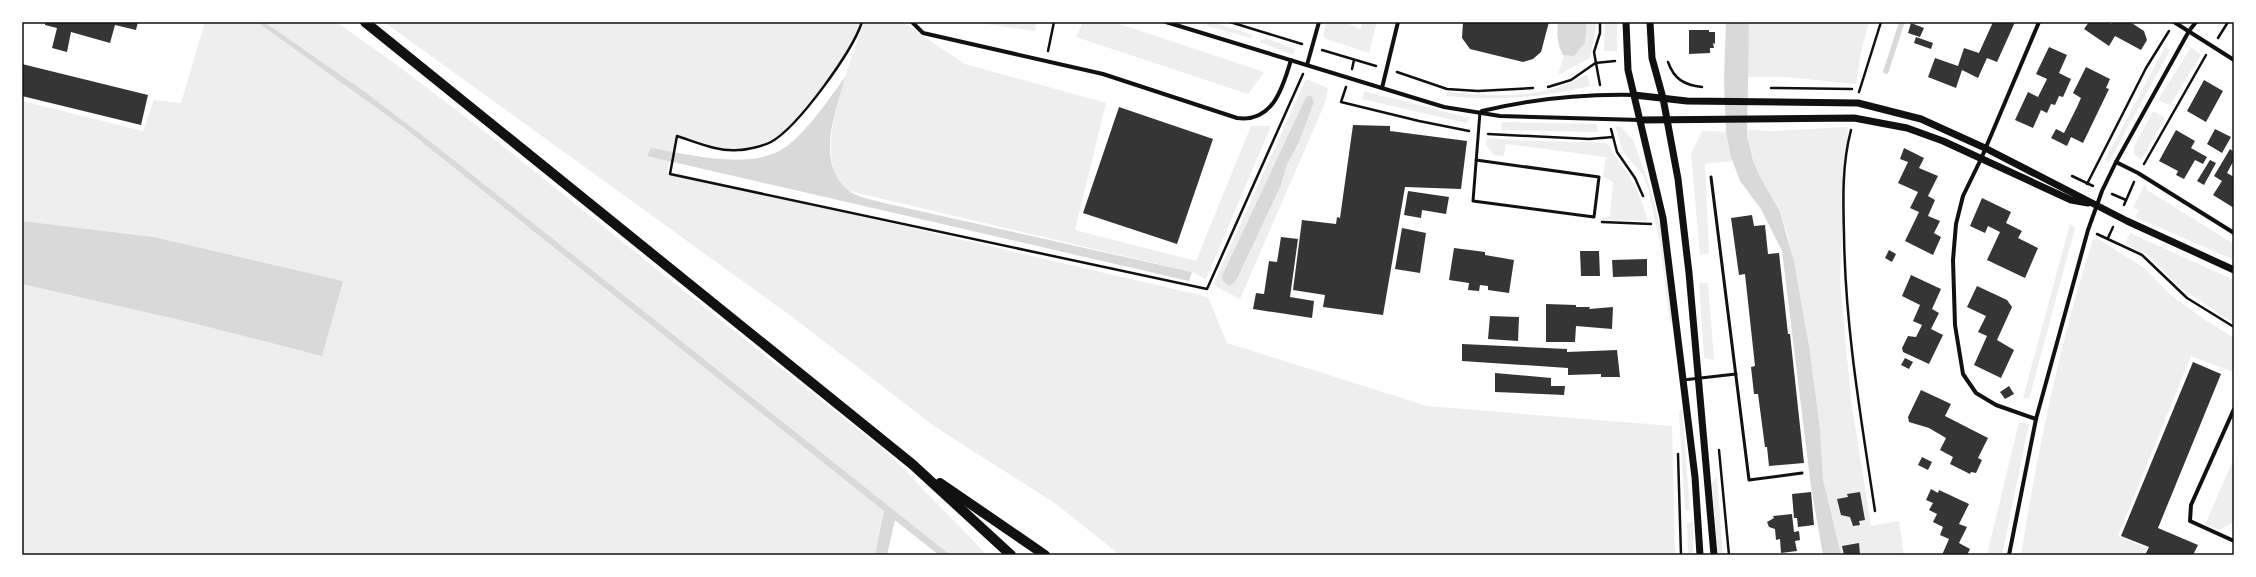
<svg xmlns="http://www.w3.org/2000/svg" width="2256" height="577" font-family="'Open Sans',sans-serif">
	<rect width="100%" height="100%" fill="#fff"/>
	<g fill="#eee" fill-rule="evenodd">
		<polygon points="205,22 336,22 393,62 480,128 892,457 987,555 939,555 884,512 875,555 22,555 22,284 197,324 343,281 154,237 22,221 22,101 143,131 154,100 181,103"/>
		<path d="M 384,22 L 862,22 C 852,52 799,127 771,142 C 763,146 747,150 739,150 C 718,152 696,142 677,136 L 667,171 L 1208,297 L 1227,343 L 1427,406 L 1672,426 L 1675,555 L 1120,555 L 1056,504 L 934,426 L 795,319 Z"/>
		<path d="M 864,22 L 902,22 L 965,64 L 1106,103 L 1075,230 L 1196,261 L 1251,126 L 1271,126 L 1206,279 L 1192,272 L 849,191 C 846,188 840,184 838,180 C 816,142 851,61 864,22 Z"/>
		<polygon points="973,22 1036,22 1035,31"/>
		<polygon points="1083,22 1113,22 1264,72 1248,94 1076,37"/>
		<polygon points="1208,22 1212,22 1253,35 1251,38 1207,26"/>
		<polygon points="1327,22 1345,22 1360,29 1363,22 1377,22 1369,53 1326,39 1323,35"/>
		<polygon points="1587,22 1597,22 1590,58 1558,75 1564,55 1579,51 1585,43"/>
		<polygon points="1605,22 1617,22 1617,51 1604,51"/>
		<polygon points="1749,22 1869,22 1861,52 1856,84 1785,77 1746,77"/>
		<polygon points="1265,38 1295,49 1293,55 1259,42"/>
		<polygon points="2165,47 2170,50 2109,162 2105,160"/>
		<polygon points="2191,47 2201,55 2170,105 2158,100"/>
		<path d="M 1587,74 L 1590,86 C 1540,98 1497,101 1446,96 L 1447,92 C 1494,96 1546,100 1587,74 Z"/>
		<path d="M 1306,79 L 1328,88 L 1325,103 L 1240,299 L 1217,287 L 1214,283 ZM 1311,95 L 1314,102 L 1299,142 L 1286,167 L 1281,185 L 1236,281 L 1229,285 L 1223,281 L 1222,276 L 1306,97 Z"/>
		<polygon points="1364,91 1470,118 1466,123 1362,99"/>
		<polygon points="2153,111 2165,118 2141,160 2134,154 2134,146"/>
		<polygon points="1502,122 1596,124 1598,132 1501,130"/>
		<polygon points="1615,125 1621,127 1633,140 1648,181 1660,225 1673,322 1670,322 1660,243 1649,192 1643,175 1623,152"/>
		<path d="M 1848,127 L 1840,280 L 1851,400 L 1871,526 L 1899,521 L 1904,555 L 1841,555 C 1835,530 1826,504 1823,478 C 1821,461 1822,444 1820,427 C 1811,363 1803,298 1788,236 C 1780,203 1742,163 1748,130 L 1775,131 Z"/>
		<polygon points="1702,131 1727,132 1733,161 1705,164 1709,253 1700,255 1691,154"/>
		<path d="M 1487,138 L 1513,140 L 1605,143 C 1611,146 1612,152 1616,157 C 1634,183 1639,190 1648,221 L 1597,220 L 1610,216 L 1613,182 L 1603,177 L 1606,157 L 1506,144 L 1504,156 L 1494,155 L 1486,145 Z"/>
		<polygon points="2145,184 2147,190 2234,244 2234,260 2135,217 2139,210 2133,208"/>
		<polygon points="2070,224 2075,228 2029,399 2023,398"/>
		<polygon points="2130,233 2234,280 2234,323 2179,287 2149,256 2125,244"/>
		<path d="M 2093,239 L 2100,240 L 2144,268 L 2171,295 L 2205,320 L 2234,338 L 2234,370 L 2233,372 L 2191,356 L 2118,536 L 2147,548 L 2144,555 L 2021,555 C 2038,448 2060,342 2093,239 Z"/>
		<polygon points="1699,283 1708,283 1714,360 1704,358"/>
		<polygon points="1682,407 1690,510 1685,510 1679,413"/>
		<polygon points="2019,422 2029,424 2002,555 1987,555"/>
		<polygon points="2234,458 2234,522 2219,530 2205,525"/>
		<polygon points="1717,476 1723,555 1718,555 1712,483"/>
		<polygon points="1693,522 1693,555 1688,555 1687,523"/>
	</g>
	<g fill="#d9d9d9">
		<polygon points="257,22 264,22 365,92 436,146 950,555 939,555 895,520 887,555 875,555 884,511 402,126"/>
		<path d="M 1558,22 L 1587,22 L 1585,43 L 1574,56 L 1563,55 C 1557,45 1557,33 1558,22 Z"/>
		<polygon points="1726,22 1749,22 1747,137 1753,161 1760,177 1780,212 1794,261 1809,346 1820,428 1823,480 1841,555 1823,555 1811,487 1782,251 1761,209 1740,181 1731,157 1726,132 1724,79"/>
		<path d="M 845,77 C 836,112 814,163 849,191 C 857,197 873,200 884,203 L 1192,272 L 1189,281 L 647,156 L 651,148 C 687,154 740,168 775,153 C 800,143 829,99 845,77 Z"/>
		<polygon points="1311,95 1314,102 1299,142 1286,167 1281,185 1236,281 1229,286 1223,281 1222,276 1306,97"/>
		<polygon points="22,221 154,237 343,281 322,356 197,324 22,284"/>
	</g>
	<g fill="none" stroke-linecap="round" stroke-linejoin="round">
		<polyline stroke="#d9d9d9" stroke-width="5.5" points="1886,71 1902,22"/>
	</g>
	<g fill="#353535">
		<polygon points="45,22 138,22 136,30 115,25 110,43 71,32 67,52 52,48 57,28 45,25"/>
		<polygon points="1463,22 1549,22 1541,52 1533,59 1523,62 1470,49 1462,38"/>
		<polygon points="1993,22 2015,22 1997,62 1987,58 1978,78 1962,70 1956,88 1928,77 1935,58 1958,66 1964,48 1979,53"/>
		<polygon points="2089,22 2108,22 2111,24 2113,22 2130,22 2144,31 2147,40 2141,50 2115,36 2109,46 2084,29"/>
		<polygon points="1911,23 1924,28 1920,37 1908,33"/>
		<polygon points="1689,30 1709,30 1709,32 1715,32 1715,44 1713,43 1714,48 1710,48 1710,53 1689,54"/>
		<polygon points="1916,37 1933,43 1931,49 1914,43"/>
		<polygon points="2049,47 2067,55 2059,73 2071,79 2063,97 2059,96 2055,105 2051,104 2047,113 2041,110 2033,128 2015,120 2028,92 2038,97 2047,79 2036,74"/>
		<polygon points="22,64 148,95 141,125 22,96"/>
		<polygon points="2086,67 2110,79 2106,88 2109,89 2083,143 2071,137 2067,146 2051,138 2056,129 2064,133 2077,107 2081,98 2073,93"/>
		<polygon points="2204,80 2223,91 2206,122 2187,111"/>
		<polygon points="1119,107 1213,139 1177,244 1083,213"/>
		<polygon points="1353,125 1390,126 1390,131 1467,141 1461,189 1405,187 1383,315 1323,307 1325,295 1293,290 1302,220 1336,224 1337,217 1340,218"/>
		<polygon points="2215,129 2231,137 2222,153 2207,144"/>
		<polygon points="2176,130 2195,141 2191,148 2207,157 2203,164 2195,160 2184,179 2176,175 2178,171 2159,161"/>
		<polygon points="1904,148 1924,158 1919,168 1938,176 1928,196 1935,200 1928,216 1940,221 1934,233 1941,237 1933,255 1905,241 1919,212 1910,208 1918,192 1898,183 1908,162 1900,159"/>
		<polygon points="2230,149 2234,152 2234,160 2227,173 2234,177 2234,208 2213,195 2222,181 2214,176"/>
		<polygon points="2210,160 2216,163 2204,185 2197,181"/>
		<polygon points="1408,191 1449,197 1446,214 1422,210 1421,218 1404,215"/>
		<polygon points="1982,198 2011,212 2006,223 2022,231 2018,238 2038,248 2025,278 1987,260 2000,232 1988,226 1985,233 1970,226"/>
		<polygon points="1752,215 1754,226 1765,225 1768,254 1779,253 1788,334 1790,334 1804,463 1769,466 1767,447 1765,447 1758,394 1754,394 1751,367 1755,366 1745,274 1739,275 1731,218"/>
		<polygon points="1402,228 1426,233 1420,273 1395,269"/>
		<polygon points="1281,237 1298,239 1290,297 1314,301 1312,318 1253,309 1256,293 1264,294 1269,261 1277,262"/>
		<polygon points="1454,248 1485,252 1485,255 1514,260 1509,293 1488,290 1488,286 1480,285 1479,291 1468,290 1469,283 1449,280"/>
		<polygon points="1889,250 1896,254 1892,262 1885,258"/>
		<polygon points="1580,251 1599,251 1600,276 1581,276"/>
		<polygon points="1647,259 1647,276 1613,277 1612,260"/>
		<polygon points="1911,275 1941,289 1932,309 1939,313 1931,329 1943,335 1929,364 1903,352 1902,348 1908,336 1916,337 1922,325 1913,321 1920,305 1902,296"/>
		<polygon points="1977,286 2007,300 2012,307 1997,340 2014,350 2001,378 1974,365 1987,336 1978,332 1986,316 1967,307"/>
		<polygon points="1546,304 1576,305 1576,307 1590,307 1589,309 1613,307 1612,329 1576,326 1575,342 1546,342"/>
		<polygon points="1490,316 1519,317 1518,341 1488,339"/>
		<polygon points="1462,344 1567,349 1567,352 1617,350 1620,377 1601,377 1601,374 1568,375 1568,368 1462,361"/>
		<polygon points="1905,358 1913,362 1909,369 1901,365"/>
		<polygon points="2193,362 2221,374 2158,528 2198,545 2193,555 2145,555 2149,547 2121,536"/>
		<polygon points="1495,373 1551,378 1551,386 1565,386 1564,395 1495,392"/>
		<polygon points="2009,386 2014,394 2005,399 2000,392"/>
		<polygon points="1921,390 1951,404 1945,416 1988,438 1978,458 1982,460 1976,473 1971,472 1970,474 1950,464 1953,457 1940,450 1946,438 1929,428 1909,422 1908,417"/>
		<polygon points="1922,457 1932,462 1928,470 1918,465"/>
		<polygon points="1931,489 1938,493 1939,490 1969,504 1959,524 1967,527 1959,543 1970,549 1967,555 1942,555 1949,539 1940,535 1943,527 1933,522 1937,514 1929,510 1933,503 1926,500"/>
		<polygon points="1811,492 1814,525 1798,527 1797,518 1794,518 1792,494"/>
		<polygon points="1860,492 1865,520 1859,521 1860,525 1853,526 1850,517 1841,515 1837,499 1848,497 1847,494"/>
		<polygon points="1792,514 1794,532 1799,531 1800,540 1795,541 1797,551 1781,553 1780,539 1776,540 1775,529 1769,527 1767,522 1774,518 1773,516"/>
		<polygon points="1859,543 1860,555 1844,555 1842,546"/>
	</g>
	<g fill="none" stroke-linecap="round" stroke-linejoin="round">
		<g stroke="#111" stroke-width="2.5">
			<path d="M 862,22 C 852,52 798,127 771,142 C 763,146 747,150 738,150 C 718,152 696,142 677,136 L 670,174 L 1207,289 L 1303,74"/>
			<polyline points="1230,22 1302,44"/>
			<polyline points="2218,38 2228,22"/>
			<polyline points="1322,50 1376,66"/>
			<polyline points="1048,51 1054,22"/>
			<path d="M 1668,62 C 1674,79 1684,85 1702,87"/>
			<polyline points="1595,63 1615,61"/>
			<polyline points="1352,69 1354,60"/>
			<polyline points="1397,72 1447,89 1478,91 1533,88"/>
			<polyline points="1600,85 1594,52 1600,33 1600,22"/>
			<polyline points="1346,87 1341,102 1419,121 1469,131"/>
			<polyline points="1548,87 1571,80 1594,64"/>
			<polyline points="1771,88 1852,89"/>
			<polyline points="1859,92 1881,22"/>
			<polyline points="1611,129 1617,152 1635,178 1643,196"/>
			<path d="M 1851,130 C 1842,164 1843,199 1844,233 C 1845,327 1861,418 1875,511"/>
			<polyline points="1488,134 1589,139 1613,137"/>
			<polyline points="2144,164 2206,55"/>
			<polyline points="2072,176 2093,186"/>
			<polyline points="2087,184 2146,68 2169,31"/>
			<polyline points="2112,194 2126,200"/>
			<polyline points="2124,205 2134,182"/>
			<polyline points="1602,222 1651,224"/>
			<polyline points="2097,234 2142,255 2187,298 2234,327"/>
			<polyline points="2108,238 2113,227"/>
			<polyline points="1719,450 1729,555"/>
			<polyline points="1678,454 1681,555"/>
		</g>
		<g stroke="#111" stroke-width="3">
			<polyline points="1476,160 1599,177 1594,217 1473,201 1480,112"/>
			<polyline points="1711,177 1749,480 1802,473"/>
			<polyline points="1683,380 1736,374"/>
		</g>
		<g stroke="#111" stroke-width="4">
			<path d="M 912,22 L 923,33 L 1103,74 L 1237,118 C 1273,123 1283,87 1291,60"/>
			<polyline points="1166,22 1444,107 1500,116 1640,120"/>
			<polyline points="2174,22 2234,60"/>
			<polyline points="1307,65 1319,22"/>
			<polyline points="1382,88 1398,22"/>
			<path d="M 1482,111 C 1532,99 1583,94 1634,95"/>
			<polyline points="2116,162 2138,173 2234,233"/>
			<polyline points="2234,409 2191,505 2190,521 2234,541"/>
			<polyline points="2036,419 1996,405 1976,393 1963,374 1955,325 1953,260 1956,224 1963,196 1981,159 2039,22"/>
			<polyline points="2009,555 2036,419 2088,230 2102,191 2116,162 2189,31 2196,22"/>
		</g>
		<g stroke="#111" stroke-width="7">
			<polyline points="1626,22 1628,70 1663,218 1695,477 1700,555"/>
			<polyline points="1650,22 1652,58 1663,98 1678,179 1689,273 1714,555"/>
			<polyline points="1634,95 1687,101 1858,103 1921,119 1985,148 2127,221 2234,270"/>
			<polyline points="1641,120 1854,118 1907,128 1943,141 2071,200 2088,203"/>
		</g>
		<g stroke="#111" stroke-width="10">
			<polyline points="365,22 912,464 1011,555"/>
			<polyline points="940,483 1045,555"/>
		</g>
	</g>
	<rect width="2256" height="577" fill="none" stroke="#ffffff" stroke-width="46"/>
	<rect x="23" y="23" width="2210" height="531" fill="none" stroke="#111" stroke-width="1.5"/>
</svg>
